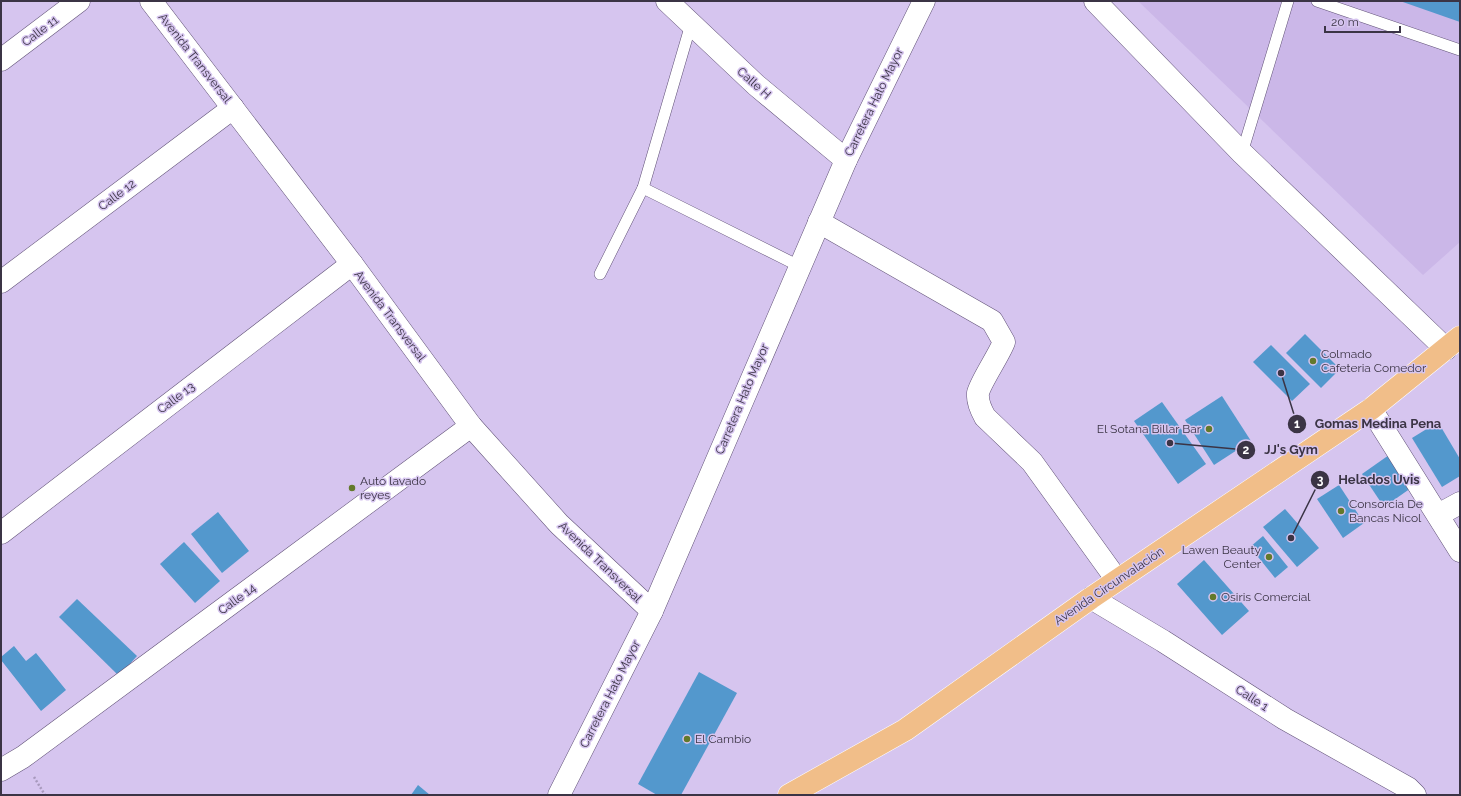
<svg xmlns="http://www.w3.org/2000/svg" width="1461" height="796" font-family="Raleway,sans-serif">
	<rect width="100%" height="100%" fill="#d6c5ef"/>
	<polygon fill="#cbb7e8" points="1138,1 1460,1 1460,242 1423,275"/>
	<g fill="#5398cd">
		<polygon points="1400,1 1460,1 1460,22"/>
		<polygon points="1305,334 1340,369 1321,388 1286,353"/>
		<polygon points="1271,345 1310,384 1292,401 1253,362"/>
		<polygon points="1222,396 1251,441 1214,465 1185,420"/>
		<polygon points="1162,402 1206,464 1178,484 1134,421"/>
		<polygon points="1438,422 1460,459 1460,476 1442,487 1412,438"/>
		<polygon points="1389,455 1411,488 1384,507 1362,474"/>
		<polygon points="1339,485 1364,523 1343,538 1317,499"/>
		<polygon points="1285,509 1319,548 1297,567 1263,527"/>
		<polygon points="218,512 249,551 222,573 191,534"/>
		<polygon points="1263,536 1288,567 1275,578 1250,547"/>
		<polygon points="184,542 220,581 195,603 160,564"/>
		<polygon points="1204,560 1249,611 1222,635 1177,584"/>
		<polygon points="77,599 137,656 119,676 59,617"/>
		<polygon points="14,646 26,661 36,653 66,690 41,711 1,660 1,657"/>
		<polygon points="699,672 737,693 681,795 657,795 638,784"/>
		<polygon points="418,785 430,795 411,795"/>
	</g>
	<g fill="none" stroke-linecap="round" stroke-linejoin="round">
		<defs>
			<g id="service">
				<polyline points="1317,1 1460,50"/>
				<polyline points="1242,153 1288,1"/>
				<polyline points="643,188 799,266"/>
				<polyline points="600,274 643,188 691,24"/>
			</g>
			<g id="minor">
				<polyline points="151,1 352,264 471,426 559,524 652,611"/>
				<polyline points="667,1 756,85 846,160"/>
				<polyline points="1095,1 1242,153 1446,349"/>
				<polyline points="1,60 79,1"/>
				<path d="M 819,222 L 992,321 L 1004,342 C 999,355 980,383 978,393 C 977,402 981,410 985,417 L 1032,462 L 1117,580"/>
				<polyline points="1,282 233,108"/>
				<polyline points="1371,409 1460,551"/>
				<polyline points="1438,515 1460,503"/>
				<polyline points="1,533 352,264"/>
				<polyline points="1091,598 1163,641 1285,719 1408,788 1415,795"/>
				<polyline points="1,770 23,757 471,426"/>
			</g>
			<polyline id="tertiary" points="559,795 652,611 846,160 924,1"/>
			<polyline id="primary" points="789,795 905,730 1091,598 1371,409 1460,337"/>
		</defs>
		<use href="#service" stroke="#625378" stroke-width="12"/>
		<use href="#minor" stroke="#625378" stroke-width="23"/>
		<use href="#tertiary" stroke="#625378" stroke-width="23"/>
		<use href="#primary" stroke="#fff" stroke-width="23"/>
		<polyline stroke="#a799bc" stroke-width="2.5" stroke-dasharray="2 2" stroke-linecap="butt" points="34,777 45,795"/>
		<use href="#service" stroke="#fff" stroke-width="11"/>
		<use href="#minor" stroke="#fff" stroke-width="22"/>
		<use href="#tertiary" stroke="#fff" stroke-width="22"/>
		<use href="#primary" stroke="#f1be89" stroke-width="22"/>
	</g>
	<g fill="#63792b" stroke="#d6c5ef" stroke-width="1.5">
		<circle cx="1313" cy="361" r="4"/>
		<circle cx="1209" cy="429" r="4"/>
		<circle cx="352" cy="488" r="4"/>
		<circle cx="1341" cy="511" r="4"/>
		<circle cx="1269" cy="557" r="4"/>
		<circle cx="1213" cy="597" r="4"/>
		<circle cx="687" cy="739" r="4"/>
	</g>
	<g text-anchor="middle" stroke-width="3" stroke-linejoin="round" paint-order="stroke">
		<g font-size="12" fill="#3b3445" stroke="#d6c5ef">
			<text transform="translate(40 31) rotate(-37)" y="4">Calle 11</text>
			<text transform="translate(195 58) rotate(52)" y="4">Avenida Transversal</text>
			<text transform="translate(754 83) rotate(42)" y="4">Calle H</text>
			<text transform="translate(874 102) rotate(-64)" y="4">Carretera Hato Mayor</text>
			<text transform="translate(117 195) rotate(-37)" y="4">Calle 12</text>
			<text transform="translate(390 316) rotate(53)" y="4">Avenida Transversal</text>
			<text transform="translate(176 398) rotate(-37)" y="4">Calle 13</text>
			<text transform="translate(742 399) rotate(-67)" y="4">Carretera Hato Mayor</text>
			<text transform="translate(600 562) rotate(44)" y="4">Avenida Transversal</text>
			<text transform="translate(1109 586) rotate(-34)" y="4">Avenida Circunvalación</text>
			<text transform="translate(237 599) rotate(-36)" y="4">Calle 14</text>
			<text transform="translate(610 694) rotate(-63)" y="4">Carretera Hato Mayor</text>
			<text transform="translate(1252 698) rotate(33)" y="4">Calle 1</text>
		</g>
		<g font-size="12" fill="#3b3445" stroke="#d6c5ef" text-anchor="start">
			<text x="1321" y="358">Colmado<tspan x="1321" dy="14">Cafeteria Comedor</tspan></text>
			<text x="1201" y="433" text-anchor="end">El Sotana Billar Bar</text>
			<text x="360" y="485">Auto lavado<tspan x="360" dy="14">reyes</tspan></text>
			<text x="1349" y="508">Consorcia De<tspan x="1349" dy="14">Bancas Nicol</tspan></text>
			<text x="1261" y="554" text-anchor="end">Lawen Beauty<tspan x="1261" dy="14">Center</tspan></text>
			<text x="1221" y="601">Osiris Comercial</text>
			<text x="695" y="743">El Cambio</text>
		</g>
	</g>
	<path fill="none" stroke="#3b3445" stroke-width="1.5" d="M1281 373L1297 424M1170 443L1246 450M1291 538L1320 480"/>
	<g fill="#3b3445" stroke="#d6c5ef" stroke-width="1.5">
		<circle cx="1281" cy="373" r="4"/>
		<circle cx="1170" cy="443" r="4"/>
		<circle cx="1291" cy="538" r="4"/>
		<circle cx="1297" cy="424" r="10"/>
		<circle cx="1246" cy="450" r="10"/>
		<circle cx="1320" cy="480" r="10"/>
	</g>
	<g font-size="12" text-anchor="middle" font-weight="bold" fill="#fff">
		<text x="1297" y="428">1</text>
		<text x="1246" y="454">2</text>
		<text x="1320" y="484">3</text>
	</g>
	<g font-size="13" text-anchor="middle" font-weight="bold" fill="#3b3445" stroke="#d6c5ef" stroke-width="3" stroke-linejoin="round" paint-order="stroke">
		<text x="1378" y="428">Gomas Medina Pena</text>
		<text x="1291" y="454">JJ's Gym</text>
		<text x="1379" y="484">Helados Uvis</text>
	</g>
	<rect width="1461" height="796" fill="none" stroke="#3b3445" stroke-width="4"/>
	<path d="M1325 26v6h75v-6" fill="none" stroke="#3b3445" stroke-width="2"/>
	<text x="1331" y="26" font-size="12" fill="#3b3445" stroke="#d6c5ef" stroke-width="3" paint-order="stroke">20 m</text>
</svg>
